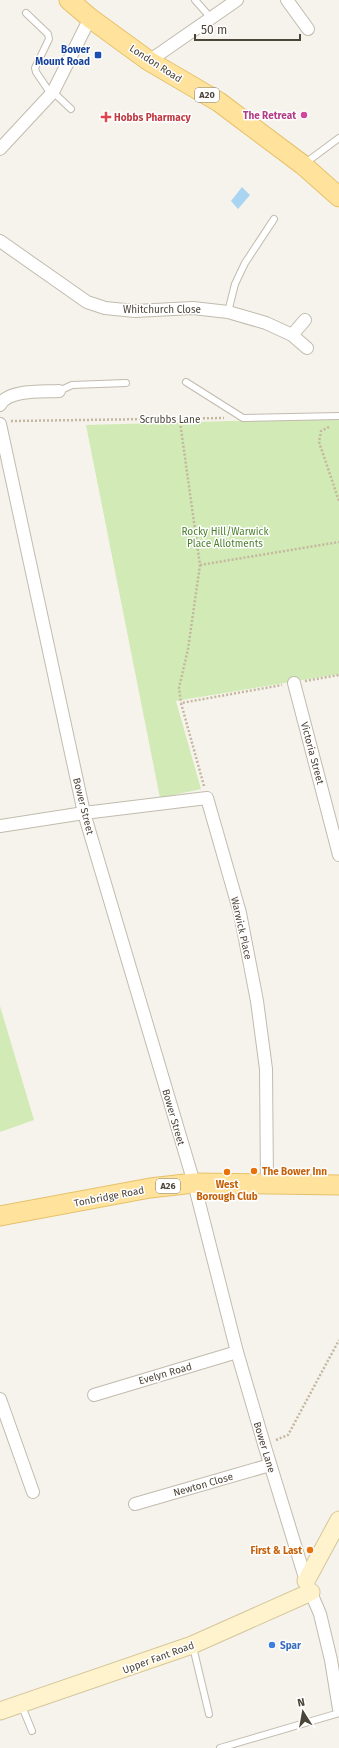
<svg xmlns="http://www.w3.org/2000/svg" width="339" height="1748" font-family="'Fira Sans',sans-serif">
	<rect width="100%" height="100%" fill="#f6f3ec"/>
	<g fill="#d2eab5">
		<polygon points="339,418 339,674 176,701 201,789 160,798 86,425"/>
		<polygon points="0,1006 34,1120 0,1132"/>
	</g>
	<polygon fill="#a9d4f2" points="242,187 250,195 238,209 231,201"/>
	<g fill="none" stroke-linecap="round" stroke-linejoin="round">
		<defs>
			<g id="lane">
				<polyline points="195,0 211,18"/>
				<polyline points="26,13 48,34 49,39 35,68 36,72 51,94"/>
				<polyline points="53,92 71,109"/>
				<polyline points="304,164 339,138"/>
				<polyline points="228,312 235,284 245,263 274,219"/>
				<polyline points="186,382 243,418 339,416"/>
				<polyline points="59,391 72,385 126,383"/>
				<polyline points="193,1647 209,1714"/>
				<polyline points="21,1704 32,1731"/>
				<polyline points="220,1748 339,1713"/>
			</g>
			<g id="street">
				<polyline points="287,0 308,29"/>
				<polyline points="149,61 237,0"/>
				<polyline points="0,149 53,92 90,18"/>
				<polyline points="0,241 87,302 105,308 135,311 193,308 228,312 266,323 292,335 307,348"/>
				<polyline points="292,335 305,320"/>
				<path d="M 0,405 C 8,389 43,392 59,391"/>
				<polyline points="0,424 84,813 194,1183 237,1352 264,1444 306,1581 320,1614 331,1660 339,1709"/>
				<polyline points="294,683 339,855"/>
				<polyline points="0,826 84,813 207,798 240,913 257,1001 266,1069 267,1184"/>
				<polyline points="94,1395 237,1352"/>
				<polyline points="0,1399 33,1492"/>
				<polyline points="135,1504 270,1465"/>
			</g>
			<g id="secondary">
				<polyline points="306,1581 339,1520"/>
				<polyline points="0,1711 192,1645 311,1592"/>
			</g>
			<g id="primary">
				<polyline points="69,0 90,18 149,61 219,102 303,165 339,197"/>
				<polyline points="0,1216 150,1188 194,1183 339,1185"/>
			</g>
		</defs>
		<use href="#lane" stroke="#c2bbae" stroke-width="8"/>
		<use href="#street" stroke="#c2bbae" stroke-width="14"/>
		<use href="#secondary" stroke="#d6c79b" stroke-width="19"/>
		<use href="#primary" stroke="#e6c16a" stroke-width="21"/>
		<g stroke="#c4b79f" stroke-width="2.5" stroke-dasharray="2 2" stroke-linecap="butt">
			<polyline points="11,421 224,418"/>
			<polyline points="180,422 200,565 188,649 179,688 181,703"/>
			<polyline points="329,427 321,431 319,442 339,501"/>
			<polyline points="200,565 339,542"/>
			<polyline points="305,681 339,675"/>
			<polyline points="204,786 181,703 282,685"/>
			<polyline points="276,1440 288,1435 339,1340"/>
		</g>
		<use href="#lane" stroke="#fff" stroke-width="6"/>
		<use href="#street" stroke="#fff" stroke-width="12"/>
		<use href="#secondary" stroke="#fff3cd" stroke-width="17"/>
		<use href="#primary" stroke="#ffe39c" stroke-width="19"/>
	</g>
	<rect fill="#1a4fb4" stroke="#fff" stroke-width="1.5" x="94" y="51" width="8" height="8" rx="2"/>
	<circle fill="#d1479c" stroke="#fff" stroke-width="1.5" cx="304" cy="115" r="4"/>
	<path fill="#e0444e" stroke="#fff" stroke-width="1.5" d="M104 111h4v4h4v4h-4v4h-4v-4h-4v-4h4z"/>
	<g fill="#e8710a" stroke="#fff" stroke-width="1.5">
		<circle cx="254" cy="1171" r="4"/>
		<circle cx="227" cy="1172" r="4"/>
		<circle cx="310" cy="1550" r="4"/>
	</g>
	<circle fill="#3f7fe0" stroke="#fff" stroke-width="1.5" cx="272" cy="1645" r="4"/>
	<g text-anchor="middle" stroke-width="3" stroke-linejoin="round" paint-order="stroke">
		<g fill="#fff" stroke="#817c74" stroke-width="1">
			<rect x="195" y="88" width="24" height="14" rx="3"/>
			<rect x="156" y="1179" width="24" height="14" rx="3"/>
		</g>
		<g font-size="9" font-weight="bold" fill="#4b4439">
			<text x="207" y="98">A20</text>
			<text x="168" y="1189">A26</text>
		</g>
		<g font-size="10" font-weight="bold" fill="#164399" stroke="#fff" text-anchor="end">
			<text x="90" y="53">Bower<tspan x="90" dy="12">Mount Road</tspan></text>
		</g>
		<g font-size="10" fill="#4b4439" stroke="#fff">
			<text transform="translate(156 63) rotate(33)" y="4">London Road</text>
			<text x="162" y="313">Whitchurch Close</text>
			<text x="170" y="423">Scrubbs Lane</text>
			<text transform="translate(313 753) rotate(75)" y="4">Victoria Street</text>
			<text transform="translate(84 806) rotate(76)" y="4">Bower Street</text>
			<text transform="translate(242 928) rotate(77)" y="4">Warwick Place</text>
			<text transform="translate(174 1117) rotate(74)" y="4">Bower Street</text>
			<text transform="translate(109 1196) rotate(-11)" y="4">Tonbridge Road</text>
			<text transform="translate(165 1373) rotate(-16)" y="4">Evelyn Road</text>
			<text transform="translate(265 1447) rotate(73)" y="4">Bower Lane</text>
			<text transform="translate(203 1484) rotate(-16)" y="4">Newton Close</text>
			<text transform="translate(158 1657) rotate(-20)" y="4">Upper Fant Road</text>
		</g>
		<g font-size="10" font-weight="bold" fill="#b23c85" stroke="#fff" text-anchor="end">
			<text x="296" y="119">The Retreat</text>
		</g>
		<g font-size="10" font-weight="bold" fill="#be3a42" stroke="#fff" text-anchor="start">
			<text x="114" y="121">Hobbs Pharmacy</text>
		</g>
		<g font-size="10" fill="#4a7f2a" stroke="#fff">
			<text x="225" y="535">Rocky Hill/Warwick<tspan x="225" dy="12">Place Allotments</tspan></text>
		</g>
		<g font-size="10" font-weight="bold" fill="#c56008" stroke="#fff" text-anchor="start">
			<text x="262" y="1175">The Bower Inn</text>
			<text x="227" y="1188" text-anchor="middle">West<tspan x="227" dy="12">Borough Club</tspan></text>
			<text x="302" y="1554" text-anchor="end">First &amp; Last</text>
		</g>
		<g font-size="10" font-weight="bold" fill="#366cbe" stroke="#fff" text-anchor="start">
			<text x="280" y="1649">Spar</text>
		</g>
	</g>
	<g transform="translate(303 1712) rotate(349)" stroke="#ffffff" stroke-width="3" paint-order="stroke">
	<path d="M0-3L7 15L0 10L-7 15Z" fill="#4b4439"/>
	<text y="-6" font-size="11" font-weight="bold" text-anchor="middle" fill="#4b4439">N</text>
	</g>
	<path d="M195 34v6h105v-6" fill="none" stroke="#4b4439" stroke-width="2"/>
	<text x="201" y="34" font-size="12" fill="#4b4439" stroke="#ffffff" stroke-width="3" paint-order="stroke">50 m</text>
</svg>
